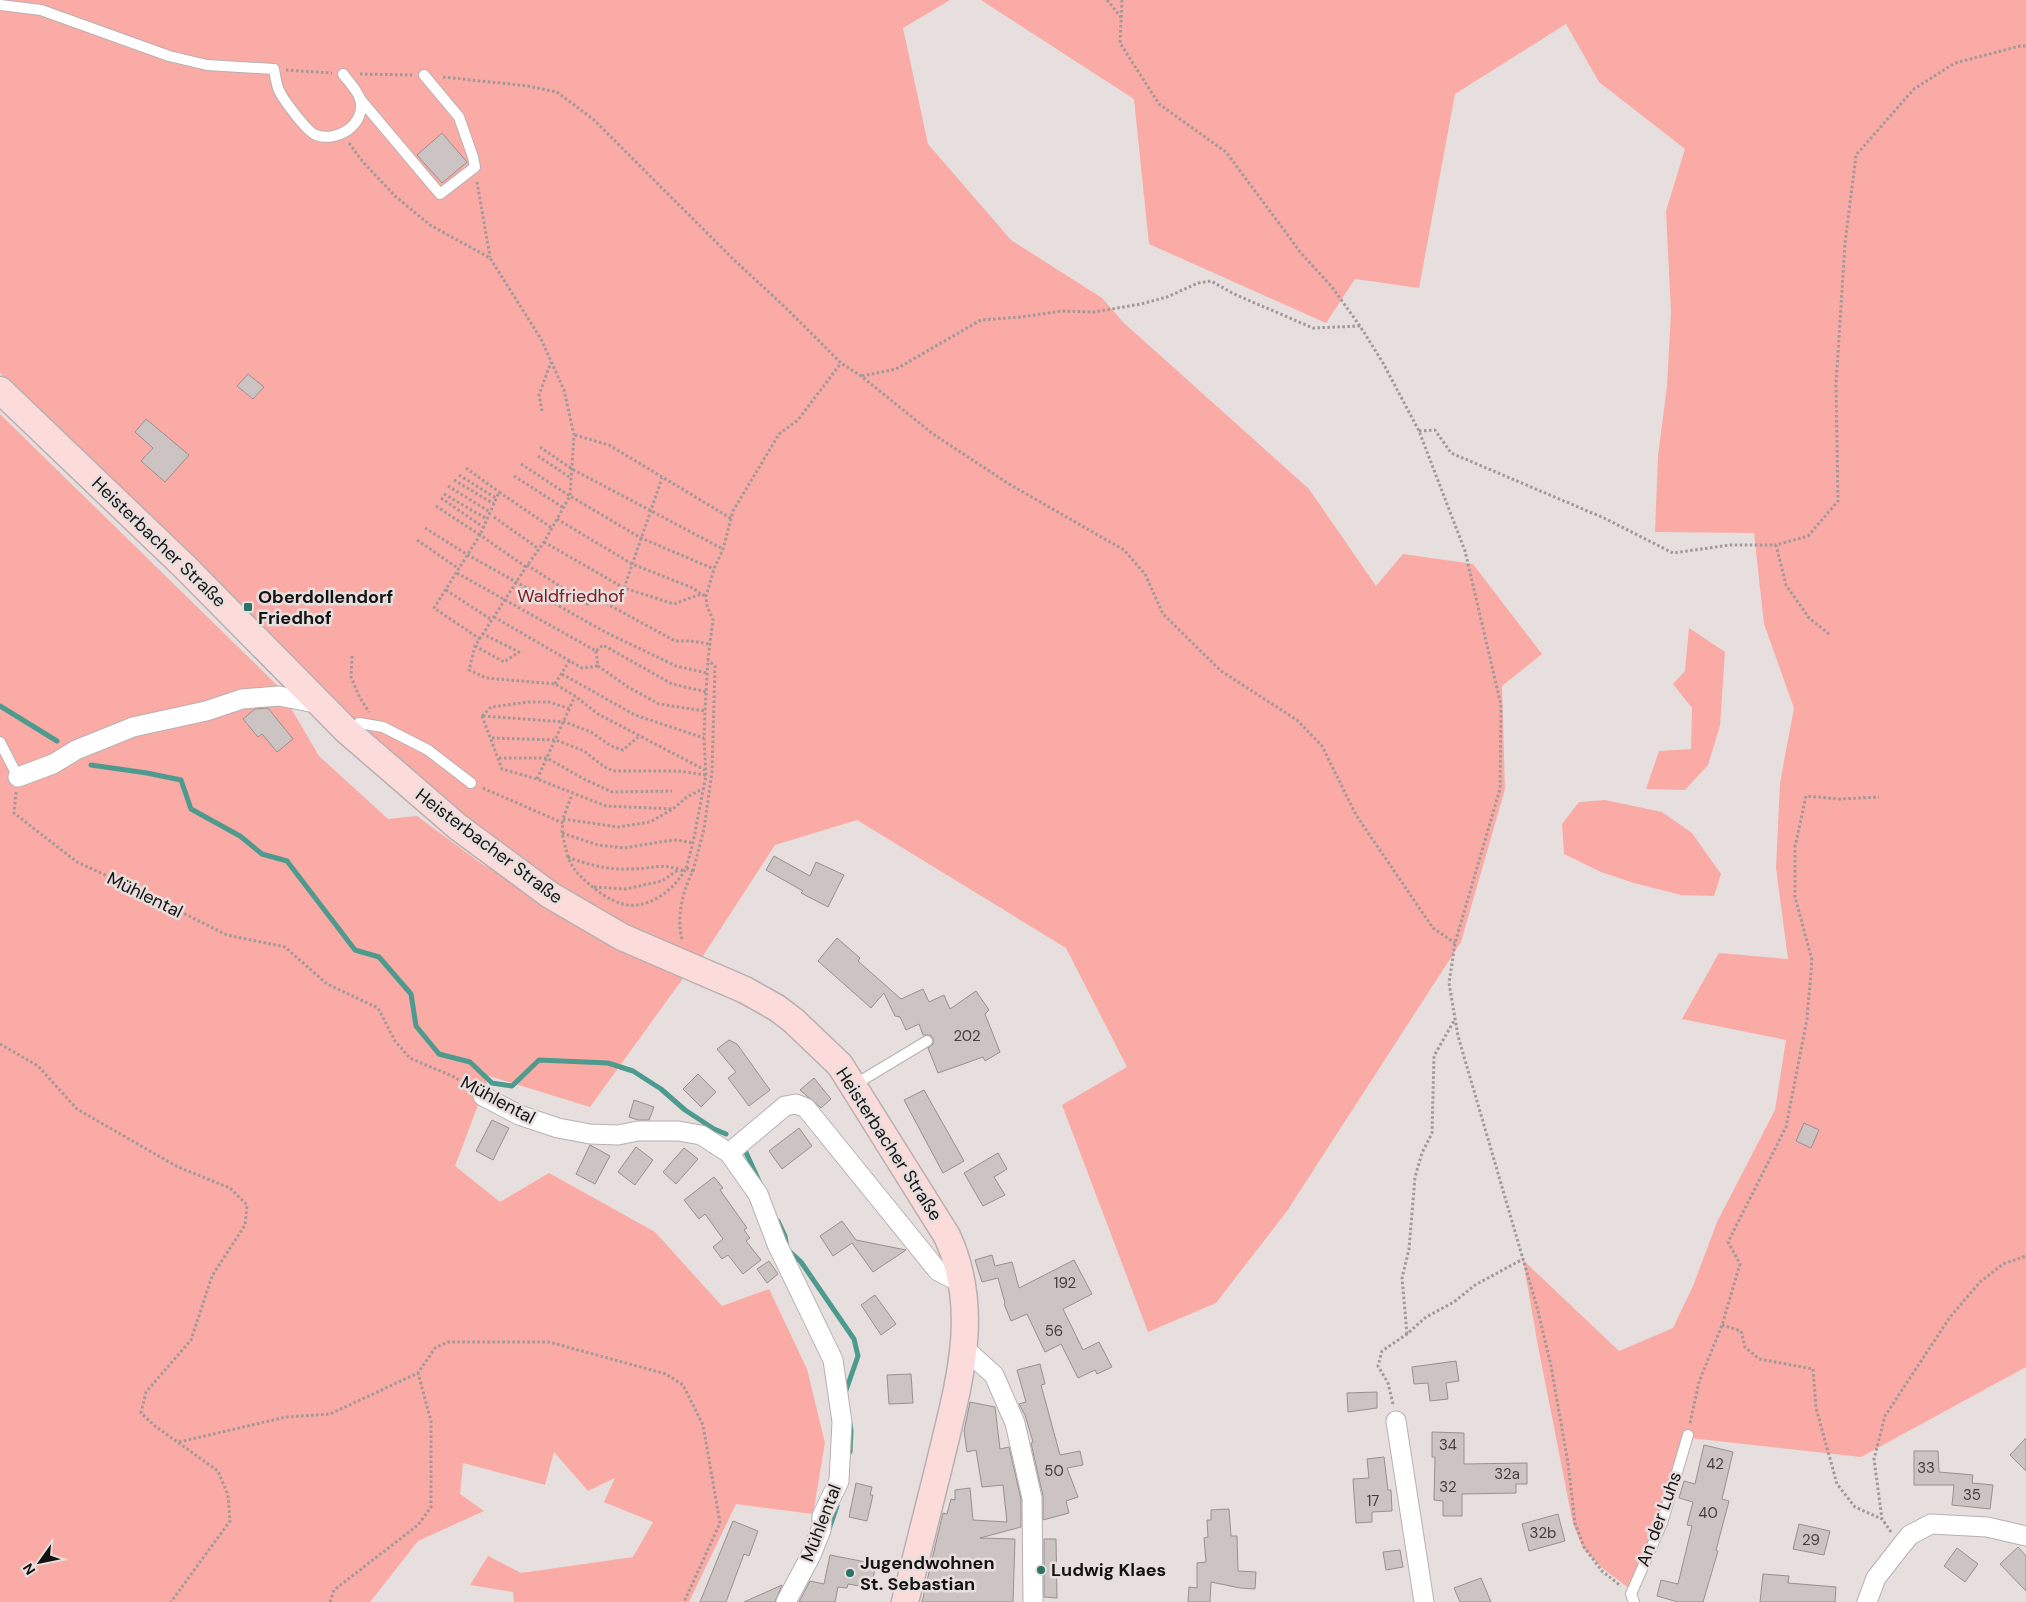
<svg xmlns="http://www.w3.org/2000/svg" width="2026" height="1602" font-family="'DM Sans',sans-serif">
	<rect width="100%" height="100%" fill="#e7dfde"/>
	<g fill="#fbaba6">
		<polygon points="0,0 950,0 903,28 928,144 1011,240 1102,298 1124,323 1309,489 1376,586 1403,554 1473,564 1542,654 1502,686 1505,789 1461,942 1287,1211 1216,1303 1148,1332 1062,1105 1127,1067 1066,948 857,820 775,845 697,965 625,933 416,786 84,459 0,373"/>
		<polygon points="981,0 2026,0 2026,1367 1861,1457 1690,1438 1661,1523 1630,1589 1601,1567 1583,1548 1573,1524 1538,1346 1523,1260 1619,1351 1673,1328 1693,1286 1717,1222 1775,1110 1786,1040 1682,1019 1719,953 1788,959 1776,868 1780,783 1794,708 1764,624 1754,533 1655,532 1658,456 1667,386 1671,312 1666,211 1685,149 1599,82 1566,24 1455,94 1419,288 1355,279 1326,323 1149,244 1134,99"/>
		<polygon points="0,414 278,686 319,756 388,819 417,816 482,864 684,977 590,1107 489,1076 455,1166 500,1202 549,1173 655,1232 722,1306 769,1289 807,1369 825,1443 813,1514 736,1504 689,1602 514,1602 513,1592 470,1585 488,1556 521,1573 633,1557 653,1522 604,1502 615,1478 588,1491 554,1452 545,1485 463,1463 460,1494 484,1511 418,1541 370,1602 0,1602"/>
		<polygon points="1689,628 1725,652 1720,726 1708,765 1685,790 1646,789 1659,751 1691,749 1692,708 1673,684 1685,671"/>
		<polygon points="1605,800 1662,812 1692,833 1721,874 1714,896 1681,895 1634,883 1601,872 1564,854 1562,824 1579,802"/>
	</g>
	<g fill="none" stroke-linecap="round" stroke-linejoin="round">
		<g stroke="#4d9b8f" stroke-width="5">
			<polyline points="0,706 57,741"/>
			<polyline points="91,765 147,773 181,780 191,809 240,836 262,854 287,861 355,950 379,957 411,994 416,1026 439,1054 470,1062 492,1083 512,1086 539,1060 608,1063 633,1071 661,1089 685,1110 714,1129 726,1134"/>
			<polyline points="744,1148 759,1181"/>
			<polyline points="778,1221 785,1236 787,1249 801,1262 854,1339 858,1356 845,1393"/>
			<polyline points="850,1452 851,1431 850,1423"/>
			<polyline points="829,1529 837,1506"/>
		</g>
	</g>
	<g fill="#ccc4c3" stroke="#98908f">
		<polygon points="442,133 467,162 442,183 417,155"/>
		<polygon points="248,374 264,387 253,399 237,386"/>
		<polygon points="146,419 189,455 165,482 141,461 153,448 135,432"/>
		<polygon points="268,708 293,739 277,752 262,734 258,737 243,719 255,709"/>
		<polygon points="774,856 810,876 816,862 844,875 828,907 801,893 803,891 766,870"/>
		<polygon points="837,938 860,958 858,961 901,999 923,989 929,1002 944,995 950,1009 976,991 989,1010 985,1014 1000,1052 985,1061 983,1057 938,1073 928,1048 933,1044 933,1038 930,1035 923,1035 919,1024 906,1030 900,1017 895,1016 884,993 871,1008 818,961"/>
		<polygon points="729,1040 737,1044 770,1090 749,1106 728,1078 736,1072 717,1049"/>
		<polygon points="698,1074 716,1092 701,1107 683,1089"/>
		<polygon points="814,1078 831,1099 821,1108 800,1090"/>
		<polygon points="924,1090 964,1161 943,1173 904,1100"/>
		<polygon points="634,1100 654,1107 649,1120 638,1120 629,1117"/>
		<polygon points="492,1120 509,1128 493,1160 476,1151"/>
		<polygon points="1804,1123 1819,1130 1811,1148 1796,1141"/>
		<polygon points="799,1128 812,1146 782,1169 769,1151"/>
		<polygon points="590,1145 610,1156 595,1184 576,1174"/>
		<polygon points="636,1147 653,1160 635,1185 618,1172"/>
		<polygon points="684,1148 698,1159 676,1184 663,1172"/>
		<polygon points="998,1153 1007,1169 994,1177 1005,1195 983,1206 964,1173"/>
		<polygon points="714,1177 723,1188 720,1190 747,1228 744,1230 750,1238 746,1241 761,1260 743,1274 728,1255 722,1259 713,1247 723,1239 705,1214 699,1219 684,1200"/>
		<polygon points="842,1221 856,1240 906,1250 873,1272 852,1243 833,1256 820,1236"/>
		<polygon points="992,1255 995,1266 1012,1262 1019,1288 1074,1260 1092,1294 1063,1309 1083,1350 1099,1342 1112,1367 1097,1374 1095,1370 1078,1378 1061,1344 1045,1352 1027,1314 1011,1321 1004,1304 1005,1303 998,1278 982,1282 975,1260"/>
		<polygon points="769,1261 778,1274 767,1283 757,1269"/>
		<polygon points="875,1295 896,1324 881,1335 861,1305"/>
		<polygon points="1456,1361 1459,1381 1446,1383 1448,1399 1430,1401 1428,1383 1414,1384 1412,1367"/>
		<polygon points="1040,1364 1045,1384 1041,1385 1060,1455 1080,1451 1083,1465 1067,1468 1078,1497 1066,1501 1069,1513 1043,1520 1043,1496 1031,1443 1033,1442 1025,1415 1019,1404 1026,1402 1017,1370"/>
		<polygon points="911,1374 913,1403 889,1404 887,1375"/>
		<polygon points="1377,1392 1377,1408 1348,1412 1347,1393"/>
		<polygon points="970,1402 995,1407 1000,1449 1009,1447 1021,1499 1021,1527 980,1538 1015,1539 1013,1602 922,1602 943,1513 947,1514 951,1499 955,1500 955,1490 970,1488 973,1520 1007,1522 1003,1485 982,1487 976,1450 967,1452 964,1431"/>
		<polygon points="1432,1432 1464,1433 1464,1464 1527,1463 1527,1484 1516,1484 1516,1493 1462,1494 1462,1516 1443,1516 1443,1501 1434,1500 1435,1457 1432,1457"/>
		<polygon points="2026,1438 2026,1471 2010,1455"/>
		<polygon points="1704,1445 1733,1452 1722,1499 1729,1501 1716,1550 1718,1551 1703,1602 1678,1602 1657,1596 1661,1580 1678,1584 1692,1526 1687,1525 1693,1502 1679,1498 1684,1481 1695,1484"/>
		<polygon points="1914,1451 1938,1451 1939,1472 1973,1475 1972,1483 1993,1485 1990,1509 1952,1505 1954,1485 1914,1485"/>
		<polygon points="1384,1457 1388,1490 1391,1490 1392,1511 1372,1512 1372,1522 1356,1523 1353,1479 1369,1478 1367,1459"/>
		<polygon points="856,1483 872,1487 870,1495 873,1495 867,1521 849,1517"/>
		<polygon points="1229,1509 1231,1536 1237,1536 1238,1571 1256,1572 1255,1589 1240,1588 1211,1582 1210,1602 1188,1602 1189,1587 1197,1588 1197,1563 1206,1562 1204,1538 1208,1537 1207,1520 1211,1520 1211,1510"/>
		<polygon points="1558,1514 1565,1541 1529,1551 1522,1524"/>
		<polygon points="733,1521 758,1531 749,1556 744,1554 726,1602 700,1602"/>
		<polygon points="1799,1524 1830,1531 1824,1555 1793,1549"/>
		<polygon points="1044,1539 1056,1539 1057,1598 1044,1597"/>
		<polygon points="2018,1547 2026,1556 2026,1591 2000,1564"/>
		<polygon points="1957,1548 1978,1564 1965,1582 1944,1566"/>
		<polygon points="1400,1550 1403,1567 1386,1570 1383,1552"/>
		<polygon points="830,1555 876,1564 871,1588 848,1584 847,1588 838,1587 835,1602 799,1602 810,1581 824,1584"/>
		<polygon points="1763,1574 1789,1576 1788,1583 1836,1587 1835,1602 1760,1602"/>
		<polygon points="1481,1578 1491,1602 1460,1602 1454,1588"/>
		<polygon points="782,1585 775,1602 744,1602"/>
	</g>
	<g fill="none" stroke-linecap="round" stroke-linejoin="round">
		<defs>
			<g id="lane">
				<path d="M 0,5 L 41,10 L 169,56 L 207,65 L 274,69 C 275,75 276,82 278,88 C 281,97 307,132 316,135 C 337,143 367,124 360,99 C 358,91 348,81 343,74"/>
				<polyline points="360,99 440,194 475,167 473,157 459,117 424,75"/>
				<polyline points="349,730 359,723 383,727 428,750 471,783"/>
				<polyline points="0,742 18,777"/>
				<polyline points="854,1085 927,1041"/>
				<polyline points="1634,1602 1631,1594 1662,1523 1688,1435"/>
			</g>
			<g id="street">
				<polyline points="18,777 53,764 76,750 133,727 206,711 242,699 279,696 320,704"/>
				<polyline points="483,1096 519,1115 558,1128 590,1134 618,1135 638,1131 678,1131 701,1135 729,1153 758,1194 777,1244 833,1360 842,1422 839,1481 822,1516 821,1530 811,1555 786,1602"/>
				<polyline points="729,1153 785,1106 796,1104 806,1108 938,1271 963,1284"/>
				<polyline points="964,1348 994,1375 1015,1423 1032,1498 1033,1602"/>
				<polyline points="1396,1421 1424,1602"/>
				<polyline points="1867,1602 1876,1578 1901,1546 1910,1535 1931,1524 1987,1527 2026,1536"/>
			</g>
			<path id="secondary" d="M 0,390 L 184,566 L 347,731 L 458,827 L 550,895 L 622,937 L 745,990 L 777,1008 L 794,1021 L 840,1065 L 947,1236 C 982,1311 958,1386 940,1462 C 928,1509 917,1555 905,1602"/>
		</defs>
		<use href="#lane" stroke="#b8b0b0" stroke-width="12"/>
		<use href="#street" stroke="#b8b0b0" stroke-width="21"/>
		<use href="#secondary" stroke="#b8b0b0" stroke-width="29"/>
		<g stroke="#9f9998" stroke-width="3" stroke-dasharray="2.5 2.5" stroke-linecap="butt">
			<polyline points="1107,0 1121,17"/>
			<polyline points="1122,0 1120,43 1159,104 1226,152 1301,253 1332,287 1360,326 1383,363 1419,431 1465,551 1501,705 1500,789 1455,943 1449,983 1458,1036 1537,1307 1551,1366 1568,1463 1575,1523 1584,1547 1602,1571 1621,1586"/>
			<polyline points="286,70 332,73"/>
			<polyline points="360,74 412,75"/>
			<polyline points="443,77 528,86 557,92 593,119 733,259 785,307 841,363 861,376 933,434 1009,484 1124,550 1145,574 1163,614 1221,671 1297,720 1322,746 1356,815 1433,928 1455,943"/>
			<polyline points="349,143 363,162 395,196 430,225 490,258 541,339 564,390 574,435 570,496 544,542 526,567 475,646 469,670 486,678 555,684 575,696 598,714 705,770"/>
			<polyline points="477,182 490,257"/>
			<polyline points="862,376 896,369 981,320 1021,317 1062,311 1094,312 1141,304 1167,297 1198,283 1211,281 1234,294 1313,328 1360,326"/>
			<polyline points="542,411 539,395 551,362"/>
			<polyline points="1419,431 1435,430 1451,453 1604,518 1673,553 1730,545 1776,545"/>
			<polyline points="575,435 609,445 732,519"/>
			<polyline points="540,447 572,469 723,549"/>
			<polyline points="538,456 571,478"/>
			<polyline points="521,464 570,496 641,538 714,569"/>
			<polyline points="466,468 499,492"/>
			<polyline points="459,475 496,498"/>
			<polyline points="514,476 564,508"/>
			<polyline points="454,480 494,504"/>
			<polyline points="448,486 490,512"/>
			<polyline points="444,494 487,519"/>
			<polyline points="441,498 483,527"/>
			<polyline points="436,506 480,535 499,492 552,528"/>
			<polyline points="494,517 539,549"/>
			<polyline points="557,519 632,564 693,588 701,594"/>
			<polyline points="425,528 468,555 607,633 676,666 707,673"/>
			<polyline points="417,540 459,569"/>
			<polyline points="544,542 624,588 674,604 701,594 706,596"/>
			<polyline points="527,565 588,604 591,598 600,600 675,641 691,641 710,644"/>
			<polyline points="457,573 596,651 603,645 672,684 707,692"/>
			<polyline points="624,588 662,478"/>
			<polyline points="446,590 492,620"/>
			<polyline points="494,617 582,668 598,666"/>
			<polyline points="1829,634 1809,618 1786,585 1776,545 1808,536 1838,501 1836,385 1845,243 1856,155 1914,89 1955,63 2020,46 2026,46"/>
			<polyline points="480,639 434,608 480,535 526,567"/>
			<polyline points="475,646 504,662 519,652 483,634"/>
			<polyline points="596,651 598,666 628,687 659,704 705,711"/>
			<polyline points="352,656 351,677 360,698 369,712"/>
			<polyline points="562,674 635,715 704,738"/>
			<polyline points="555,684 570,660"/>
			<polyline points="482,716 502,769 537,779 606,806 673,809"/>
			<polyline points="482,716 491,707 529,702 549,702 570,709"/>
			<polyline points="483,716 565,722 591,732 611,746 623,750 638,737"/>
			<polyline points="492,738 556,740 584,751 603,766 613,771 678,771 706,775"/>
			<polyline points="499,758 547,758 584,779 612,792 672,791"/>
			<polyline points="537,779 575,696"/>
			<polyline points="483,788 563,823"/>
			<polyline points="16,792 14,813 77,862 125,884 227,935 285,947 327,984 378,1008 395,1041 410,1058 454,1077 471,1087"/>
			<polyline points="563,819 618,827 650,822 673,809 687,797 704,788"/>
			<polyline points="562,833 598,845 624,848 666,841 677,840 693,843"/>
			<polyline points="568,857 562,833 563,819 572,794"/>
			<polyline points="686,868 693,843 706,775 704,738 705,711 708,659 713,620 707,606 706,596 714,569 723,549 733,511 779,434 798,420 841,363"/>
			<polyline points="693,871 704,829 712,772 715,666 708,660"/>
			<polyline points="594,887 626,889 662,881 678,870"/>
			<path d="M 682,939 C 676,918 683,889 693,871 L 686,868 C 676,889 647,911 623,904 C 611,901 598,892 589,884 C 579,875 573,870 568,857 C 588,865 609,870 630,869 C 653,869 661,862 684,871"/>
			<polyline points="0,1044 38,1066 77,1109 176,1166 230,1188 247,1205 245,1225 212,1276 191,1340 146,1392 141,1413 155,1426 218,1471 228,1495 230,1521 171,1602"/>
			<polyline points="1722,1325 1741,1331 1745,1347 1759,1359 1813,1369 1816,1408 1837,1484 1855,1507 1882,1519"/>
			<polyline points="1407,1334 1402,1278 1409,1249 1415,1177 1422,1153 1432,1133 1434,1056 1455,1019"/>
			<polyline points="1393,1404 1388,1383 1378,1366 1382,1351 1407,1334 1426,1317 1454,1302 1475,1285 1523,1259"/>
			<polyline points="1690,1423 1699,1382 1722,1325 1740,1264 1728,1242 1786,1127 1807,1019 1812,960 1795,897 1795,847 1806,796 1839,799 1879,797"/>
			<polyline points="179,1442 286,1417 330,1414 418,1373 435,1348 448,1342 549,1342 666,1374 683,1385 703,1425 720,1523 684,1602"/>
			<polyline points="1891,1532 1882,1519 1874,1459 1885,1416 1950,1317 1980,1282 2003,1264 2026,1256"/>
			<polyline points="330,1602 334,1590 418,1525 431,1507 431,1421 418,1373"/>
		</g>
		<use href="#lane" stroke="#fff" stroke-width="10"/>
		<use href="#street" stroke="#fff" stroke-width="19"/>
		<use href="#secondary" stroke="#fbdcdb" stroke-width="26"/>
	</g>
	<g fill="#2b7267" stroke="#e7dfde" stroke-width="2">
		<rect x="243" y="602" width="10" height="10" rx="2.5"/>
		<circle cx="1041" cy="1570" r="5"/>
		<circle cx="850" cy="1573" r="5"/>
	</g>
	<g text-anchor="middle" stroke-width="5" stroke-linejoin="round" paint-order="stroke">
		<g font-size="15" fill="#433e3e">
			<text x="967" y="1041">202</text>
			<text x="1065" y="1288">192</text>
			<text x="1054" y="1336">56</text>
			<text x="1448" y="1450">34</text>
			<text x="1715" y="1469">42</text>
			<text x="1926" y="1473">33</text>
			<text x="1054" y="1476">50</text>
			<text x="1507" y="1479">32a</text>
			<text x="1448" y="1492">32</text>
			<text x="1972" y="1500">35</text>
			<text x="1373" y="1506">17</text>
			<text x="1708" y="1518">40</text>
			<text x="1543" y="1538">32b</text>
			<text x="1811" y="1545">29</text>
		</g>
		<g font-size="18" fill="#151212" stroke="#e7dfde">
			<text transform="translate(159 542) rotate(44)" y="6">Heisterbacher Straße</text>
			<text transform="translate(489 846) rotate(37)" y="6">Heisterbacher Straße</text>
			<text transform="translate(145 895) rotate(26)" y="6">Mühlental</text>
			<text transform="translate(498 1100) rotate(28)" y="6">Mühlental</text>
			<text transform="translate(889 1144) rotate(57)" y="6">Heisterbacher Straße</text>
			<text transform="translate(1659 1519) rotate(-70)" y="6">An der Luhs</text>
			<text transform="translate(821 1523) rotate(-69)" y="6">Mühlental</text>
		</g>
		<g font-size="18" fill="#801920" stroke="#e7dfde">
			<text x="571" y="602">Waldfriedhof</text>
		</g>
		<g font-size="18" font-weight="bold" fill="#151212" stroke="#e7dfde" text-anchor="start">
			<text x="258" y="603">Oberdollendorf<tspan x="258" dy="21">Friedhof</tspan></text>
			<text x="860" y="1569">Jugendwohnen<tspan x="860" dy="21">St. Sebastian</tspan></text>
			<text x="1051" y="1576">Ludwig Klaes</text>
		</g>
	</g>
	<g transform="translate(40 1562) rotate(237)" stroke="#e7dfde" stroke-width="4" paint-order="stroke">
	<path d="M0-4L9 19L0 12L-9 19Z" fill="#151212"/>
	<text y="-8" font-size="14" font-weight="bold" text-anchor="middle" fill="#151212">N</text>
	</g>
</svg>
